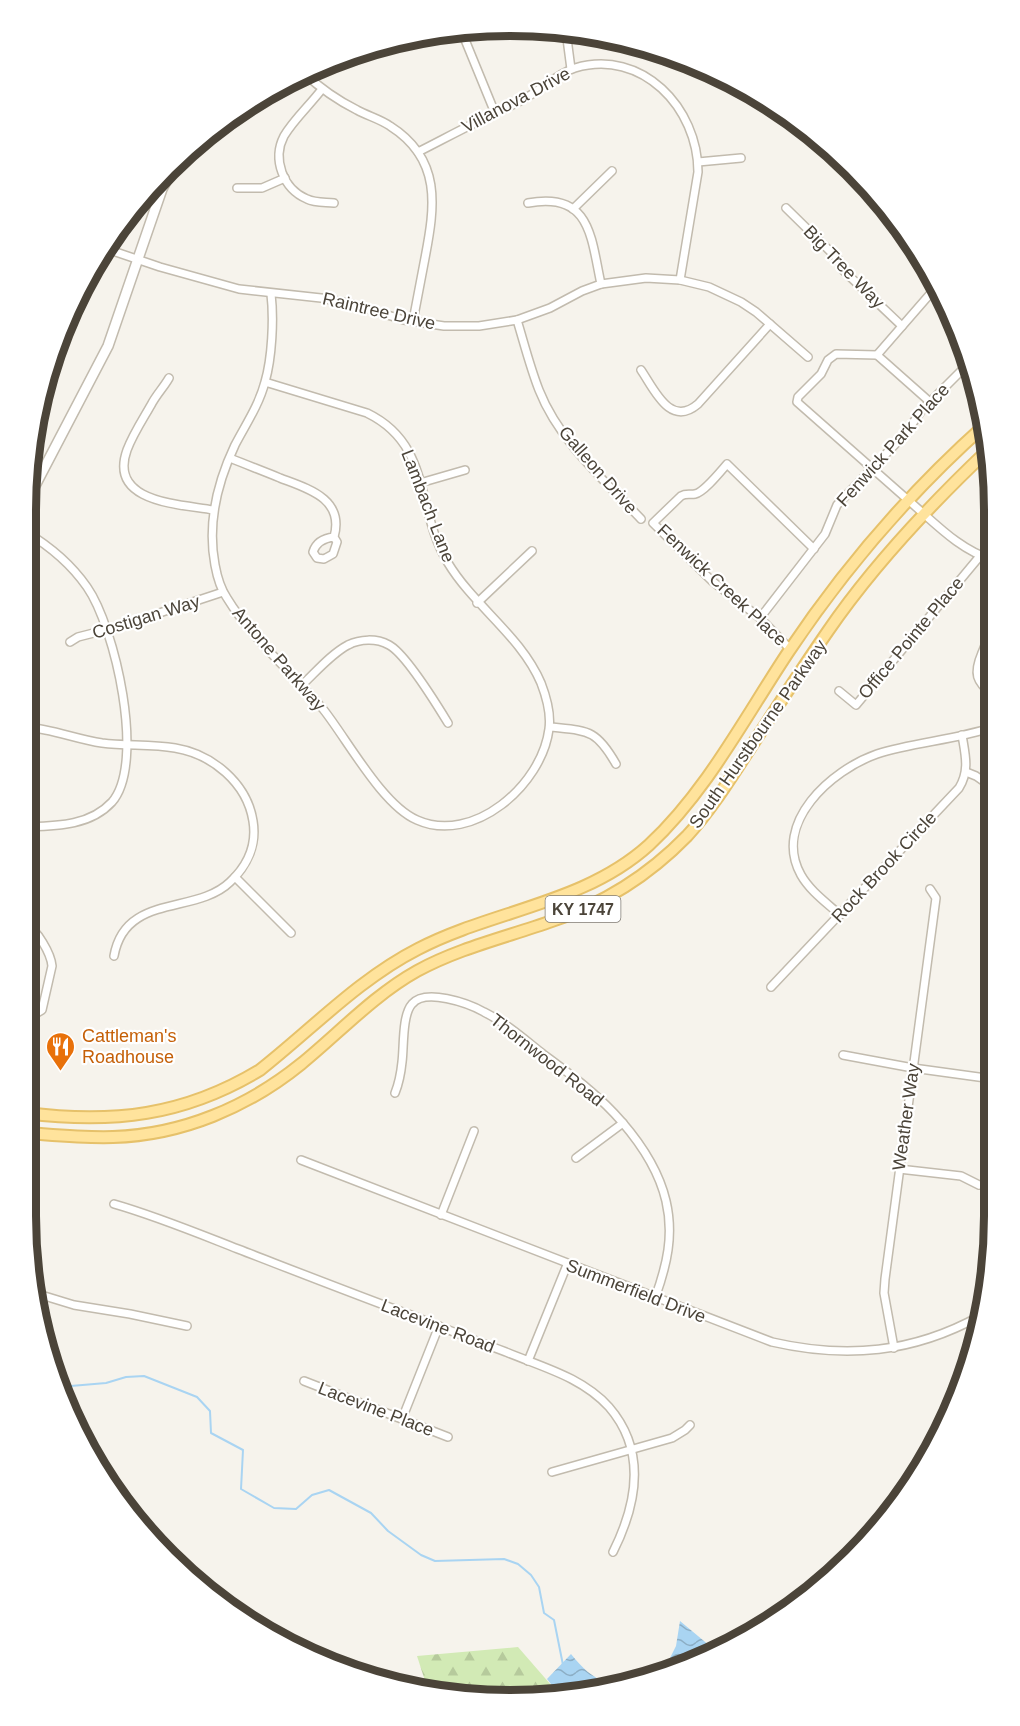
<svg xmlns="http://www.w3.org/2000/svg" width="1020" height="1726" font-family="Helvetica,sans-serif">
	<defs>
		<pattern id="forest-firs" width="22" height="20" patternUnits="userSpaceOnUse" patternTransform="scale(1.5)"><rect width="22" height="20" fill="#d2eab5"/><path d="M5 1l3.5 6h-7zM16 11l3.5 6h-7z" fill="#b6ca9c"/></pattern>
		<pattern id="water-waves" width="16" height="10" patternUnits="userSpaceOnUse" patternTransform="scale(1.5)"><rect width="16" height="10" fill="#a9d4f2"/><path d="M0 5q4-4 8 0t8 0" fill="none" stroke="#8caec5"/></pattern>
	</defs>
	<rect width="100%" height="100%" fill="#f6f3ec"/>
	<polygon fill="url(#forest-firs)" points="518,1647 558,1693 510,1700 427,1687 417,1656"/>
	<g fill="url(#water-waves)">
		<polygon points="680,1621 710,1646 708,1652 661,1676 676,1646"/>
		<path d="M 571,1654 C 582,1668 592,1677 608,1684 L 558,1693 L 547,1679 Z"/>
	</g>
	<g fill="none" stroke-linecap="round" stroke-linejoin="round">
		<polyline stroke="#a9d4f2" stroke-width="2" points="59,1387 106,1383 126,1377 144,1376 197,1397 210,1411 211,1433 243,1450 241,1489 274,1508 296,1509 312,1495 329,1490 371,1513 388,1531 421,1555 435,1561 504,1559 518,1564 531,1575 539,1587 544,1613 554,1620 563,1665"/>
		<defs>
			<g id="minor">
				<polyline points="461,30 495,113"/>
				<polyline points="566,31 571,69"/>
				<polyline points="422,34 441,35 461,31"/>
				<path d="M 304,73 C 320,88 337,100 357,110 C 368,116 380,119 390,126 C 442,159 435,206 425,258 C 421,279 417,300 413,321"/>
				<path d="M 322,89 C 310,105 294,119 284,136 C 272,159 283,189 307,199 C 315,203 325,202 334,203"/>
				<path d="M 418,152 C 438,142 458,131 479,121 C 494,113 510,107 524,99 C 541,90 556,74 575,68 C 642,48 698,108 698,172 L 680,280"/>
				<polyline points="698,162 741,158"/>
				<polyline points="237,188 262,188 285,178"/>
				<path d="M 528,203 C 591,191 591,238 601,284"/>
				<polyline points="786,208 838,259 842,269 902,326"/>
				<polyline points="573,209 612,171"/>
				<polyline points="104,248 160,267 239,289 321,298 348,303 404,320 444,326 479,326 517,320 550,308 582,291 601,284 646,278 680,280 709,287 741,302 756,312 808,357"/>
				<path d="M 517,320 C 524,343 530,367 539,390 C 559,441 604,480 641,519"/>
				<path d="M 877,355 L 836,354 L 828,360 L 821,374 L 798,397 L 797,402 C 834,435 871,467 908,500 C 934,522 959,550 993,560"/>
				<path d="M 641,370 C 654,389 670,428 698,404 L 770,324"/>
				<path d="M 169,378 C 164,387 156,395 151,405 C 143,419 133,434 127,450 C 108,503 180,504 213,510"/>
				<path d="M 265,382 L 367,413 C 433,445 415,510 448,563 C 474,606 521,636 541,683 C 546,696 551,715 549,729 C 542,785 473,845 417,820 C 382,805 347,739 323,709 C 292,672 252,639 227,598 C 220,588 217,576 215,565 C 207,523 217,483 235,445 C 246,424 259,405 265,382 C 272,358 274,319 271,294"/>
				<polyline points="930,402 877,355 937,286"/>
				<path d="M 230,458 C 247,465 263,471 280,478 C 306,488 345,498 334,537 C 325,538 316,542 313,552 L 317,558 L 324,559 L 333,554 L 337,542 L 334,537"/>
				<polyline points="420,483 465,470"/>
				<polyline points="477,603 532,551"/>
				<polyline points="760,618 825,534 837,505 905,434 922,410 969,363"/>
				<path d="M 993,631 C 988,637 985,645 982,653 C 973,674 976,681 993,696"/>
				<polyline points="70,642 78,637 117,627 223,592"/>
				<path d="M 790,649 L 760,618 L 712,581 L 653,523 L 681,496 C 686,493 690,495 695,494 C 704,492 720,472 727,464 L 814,549"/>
				<path d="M 302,685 C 316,672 331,654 348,645 C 360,639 376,638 389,645 C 406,654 437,705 448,723"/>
				<polyline points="839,691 856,705 980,556"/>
				<path d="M 26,727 C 52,729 76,739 102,743 C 126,746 151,744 175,748 C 212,754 247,783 253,821 C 257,845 247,866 230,882 C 196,915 125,893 114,956"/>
				<path d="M 550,727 C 588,731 596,729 616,764"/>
				<polyline points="966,772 976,776 993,788"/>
				<path d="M 26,827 C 56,826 90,826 112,802 C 146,763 115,627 87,587 C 71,564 51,547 26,532"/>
				<polyline points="235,877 291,933"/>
				<path d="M 840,915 C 827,903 810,891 801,875 C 772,823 831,770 877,754 C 914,742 956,740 993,727"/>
				<path d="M 771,987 L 959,788 C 970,770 965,754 962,735"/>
				<path d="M 26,1013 L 37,1013 L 42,1010 L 52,966 C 51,954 37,929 26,925"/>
				<polyline points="843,1055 913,1068 993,1079"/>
				<path d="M 395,1093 C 399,1083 401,1072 402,1062 C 404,1047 402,1015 412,1004 C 425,988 468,1003 484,1012 C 506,1023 524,1039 543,1054 C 571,1075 599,1095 622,1122 C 641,1144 659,1171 666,1201 C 674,1235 667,1265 655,1298"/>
				<polyline points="576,1158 623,1123"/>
				<path d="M 301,1160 L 772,1342 C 846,1359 913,1353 980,1316"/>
				<polyline points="899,1169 961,1176 979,1185"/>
				<path d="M 114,1204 C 156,1216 197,1233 238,1249 C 295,1271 351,1293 408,1314 C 441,1327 473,1340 506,1352 C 542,1367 582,1377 609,1407 C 647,1451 637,1504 613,1552"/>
				<polyline points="441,1215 474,1131"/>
				<polyline points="38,1294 74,1305 130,1314 187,1326"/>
				<polyline points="894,1348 884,1293 885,1279 936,898 930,889"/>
				<polyline points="528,1361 567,1265"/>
				<polyline points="304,1381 448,1437"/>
				<polyline points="402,1419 439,1326"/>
				<polyline points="552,1472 672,1438 685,1430 690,1425"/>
				<polyline points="878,1523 894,1498 918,1474"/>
			</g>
			<polyline id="tertiary" points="27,501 108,346 162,189 178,159"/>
			<g id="primary">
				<path d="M 26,1113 C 112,1124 184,1116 260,1070 C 312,1029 359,979 418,949 C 493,910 584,904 649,845 C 707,791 745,717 789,651 C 844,569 911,491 985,425"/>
				<path d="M 26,1133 C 55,1135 84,1138 113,1137 C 182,1135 248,1107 301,1064 C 339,1033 374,995 417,971 C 459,948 507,937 552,921 C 603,904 649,875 687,836 C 711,810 730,779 749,750 C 775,710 801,670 828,631 C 874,564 931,504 989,449"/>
			</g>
		</defs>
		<use href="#minor" stroke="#c2bbae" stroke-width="10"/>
		<use href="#tertiary" stroke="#c2bbae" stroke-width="12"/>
		<use href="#primary" stroke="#e6c16a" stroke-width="14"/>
		<use href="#minor" stroke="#fff" stroke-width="7"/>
		<use href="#tertiary" stroke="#fff" stroke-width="9"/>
		<use href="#primary" stroke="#ffe39c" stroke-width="10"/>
		<defs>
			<polyline id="rail" points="829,151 884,204"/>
		</defs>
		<use href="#rail" stroke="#9a9a9a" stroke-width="4.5"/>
		<use href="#rail" stroke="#fff" stroke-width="2" stroke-dasharray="7" stroke-linecap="butt"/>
	</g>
	<defs>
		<symbol id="restaurant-pin" viewBox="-11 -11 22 30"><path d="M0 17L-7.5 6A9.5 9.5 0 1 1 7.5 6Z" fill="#e8710a" stroke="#fff"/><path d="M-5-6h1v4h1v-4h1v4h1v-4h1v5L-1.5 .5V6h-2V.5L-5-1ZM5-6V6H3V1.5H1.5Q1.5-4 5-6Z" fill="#fff"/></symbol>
	</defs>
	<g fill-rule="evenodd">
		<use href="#restaurant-pin" x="44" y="1030" width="33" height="45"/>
	</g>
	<g text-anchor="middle" stroke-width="4.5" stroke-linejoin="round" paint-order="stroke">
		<rect fill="#fff" stroke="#817c74" stroke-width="1.5" x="545.5" y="896" width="75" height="26" rx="4.5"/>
		<g font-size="16" font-weight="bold" fill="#4b4439">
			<text x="583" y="915">KY 1747</text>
		</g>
		<g font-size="18" fill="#4b4439" stroke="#fff">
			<text transform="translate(516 100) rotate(-28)" y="6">Villanova Drive</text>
			<text transform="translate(844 267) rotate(46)" y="6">Big Tree Way</text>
			<text transform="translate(379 311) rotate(13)" y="6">Raintree Drive</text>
			<text transform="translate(893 445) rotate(-48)" y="6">Fenwick Park Place</text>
			<text transform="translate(598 470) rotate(49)" y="6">Galleon Drive</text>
			<text transform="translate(428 506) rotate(69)" y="6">Lambach Lane</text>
			<text transform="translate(722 585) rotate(43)" y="6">Fenwick Creek Place</text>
			<text transform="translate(146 617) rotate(-17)" y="6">Costigan Way</text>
			<text transform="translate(911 638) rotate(-50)" y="6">Office Pointe Place</text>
			<text transform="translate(279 659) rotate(49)" y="6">Antone Parkway</text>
			<text transform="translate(758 734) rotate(-55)" y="6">South Hurstbourne Parkway</text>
			<text transform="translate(884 867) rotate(-47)" y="6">Rock Brook Circle</text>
			<text transform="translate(547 1060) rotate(38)" y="6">Thornwood Road</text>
			<text transform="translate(906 1117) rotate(-82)" y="6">Weather Way</text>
			<text transform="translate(636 1291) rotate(21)" y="6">Summerfield Drive</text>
			<text transform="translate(438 1326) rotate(21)" y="6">Lacevine Road</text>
			<text transform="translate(376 1409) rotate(21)" y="6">Lacevine Place</text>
		</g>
		<g font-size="18" fill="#c56008" stroke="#fff" text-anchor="start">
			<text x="82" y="1042">Cattleman's<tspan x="82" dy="21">Roadhouse</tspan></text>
		</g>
	</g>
	<path d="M0 0H1020V1726H0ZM510 36H510A474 474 0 0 1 984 510V1216A474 474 0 0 1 510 1690H510A474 474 0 0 1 36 1216V510A474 474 0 0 1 510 36Z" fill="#fff" fill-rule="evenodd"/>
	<path fill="none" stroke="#4b4439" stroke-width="8" d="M510 36H510A474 474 0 0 1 984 510V1216A474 474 0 0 1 510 1690H510A474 474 0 0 1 36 1216V510A474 474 0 0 1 510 36Z"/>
</svg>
